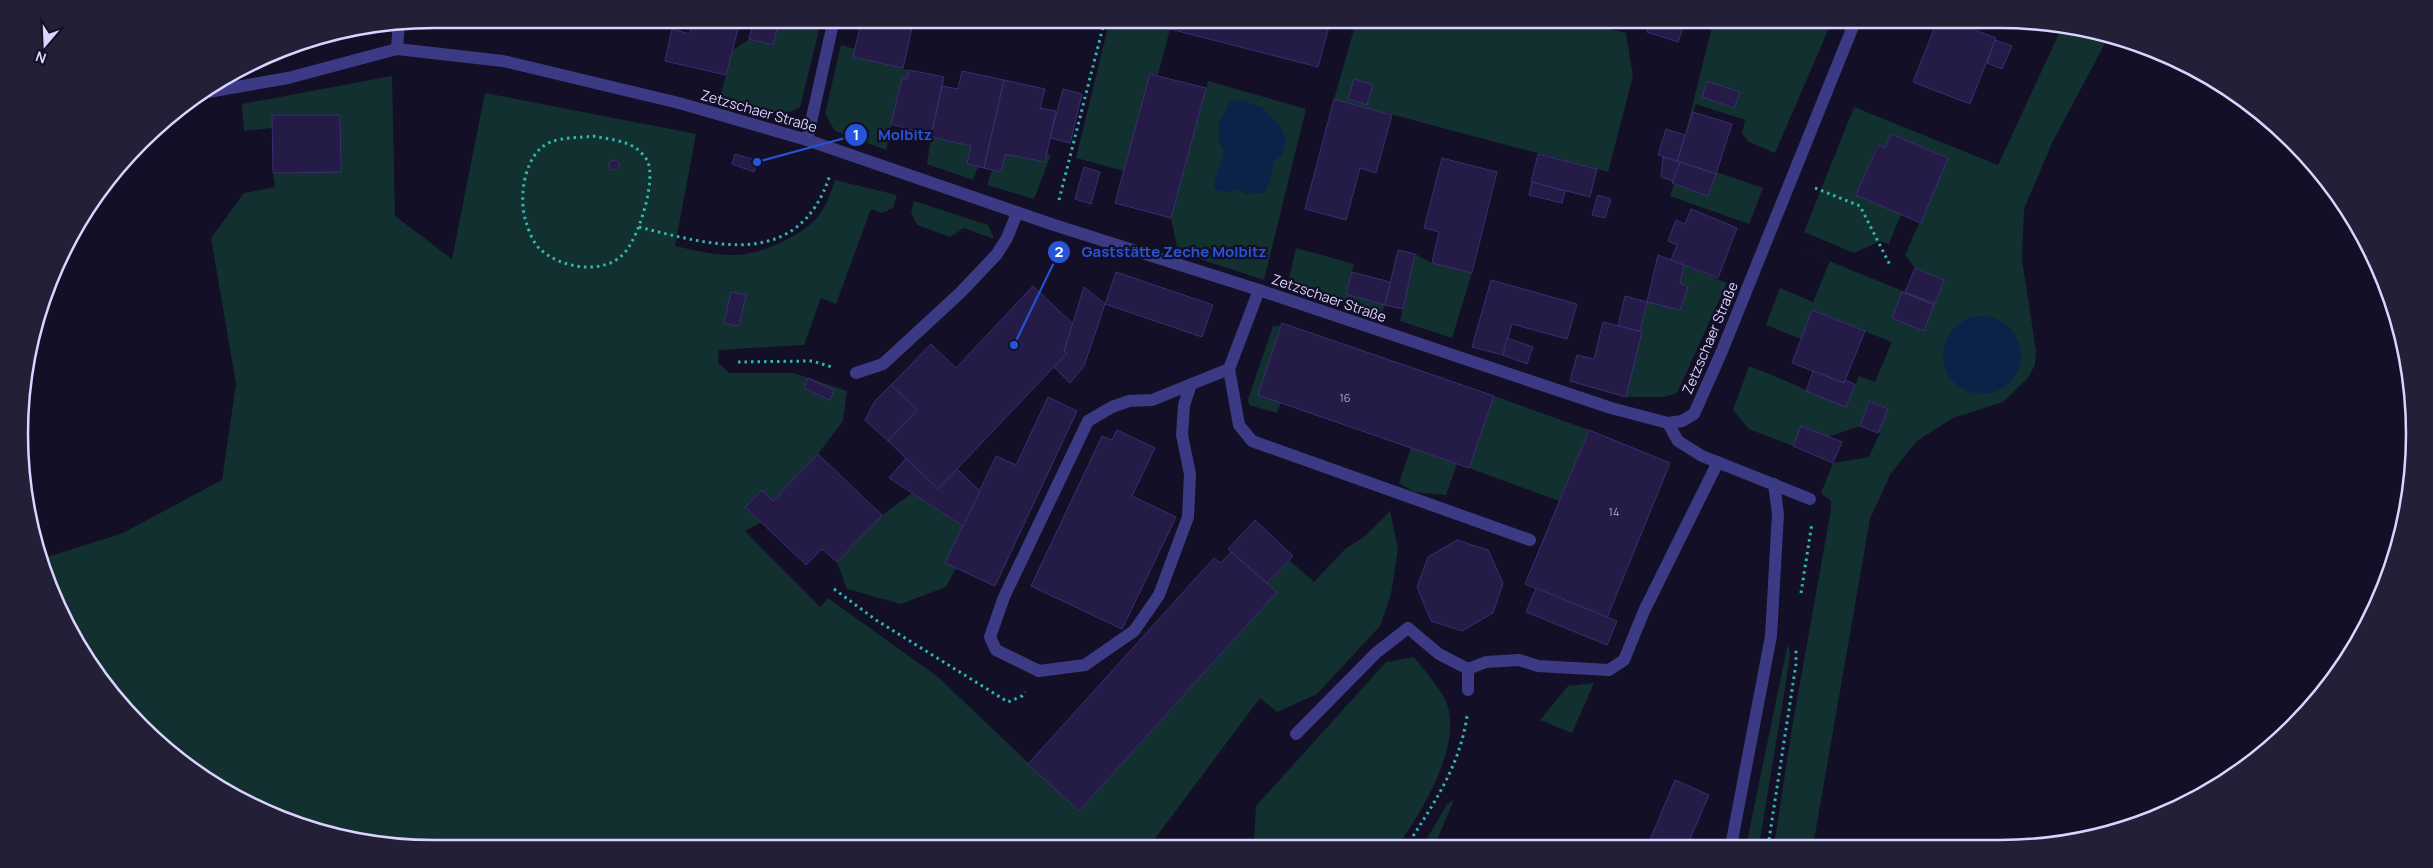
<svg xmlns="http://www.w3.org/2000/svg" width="2433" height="868" font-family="Manrope,sans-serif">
	<rect width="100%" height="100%" fill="#130f26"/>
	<g fill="#12302f" fill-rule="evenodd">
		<polygon points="1110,19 1168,19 1166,27 1170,29 1158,75 1150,74 1124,171 1076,158"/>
		<polygon points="1357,19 1570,19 1626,33 1633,76 1608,172 1334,99"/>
		<polygon points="1714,19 1833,19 1775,153 1749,142 1742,133 1745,120 1696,104 1685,135"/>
		<polygon points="779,20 819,30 800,107 783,115 720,97 733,50"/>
		<path d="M 2062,27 L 2110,34 L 2052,143 L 2024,209 L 2022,259 L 2036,351 L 2035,365 L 2028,378 L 2003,402 L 1953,418 L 1917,441 L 1891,473 L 1870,519 L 1813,846 L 1774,846 L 1792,728 L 1831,509 L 1831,501 L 1821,493 L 1833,463 L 1869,457 L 1880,433 L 1860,426 L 1828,437 L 1802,426 L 1793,446 L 1749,429 L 1733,410 L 1749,366 C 1782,378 1813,394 1846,407 L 1859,376 L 1875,382 L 1892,342 L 1813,311 L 1801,339 L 1766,325 L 1780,288 L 1813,302 L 1830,261 L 1797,248 L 1935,304 L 1944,280 L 1915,268 L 1905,255 L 1948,158 L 1891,134 L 1885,148 L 1877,145 L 1856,195 L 1901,214 L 1889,244 L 1880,241 L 1854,253 L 1804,232 L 1854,107 L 1998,165 Z"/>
		<polygon points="841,45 855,49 854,57 909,70 907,79 902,78 886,150 835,131 825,114"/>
		<path d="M 392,76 L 395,216 L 452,259 L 485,93 L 696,134 L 675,246 C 720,256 743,262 786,240 C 799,233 813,225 821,212 C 828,203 831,190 835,180 L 897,195 L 893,208 L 882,213 L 871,209 L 836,304 L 821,298 L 804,345 L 719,350 L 718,363 L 730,373 L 794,373 L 847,391 L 843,421 L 818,454 L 773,501 L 762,490 L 746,507 L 761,522 L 745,531 L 820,607 L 828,598 L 938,677 L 1079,811 L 1276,593 L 1267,583 L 1289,560 L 1314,582 L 1345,549 L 1364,537 L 1390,511 L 1398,549 L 1391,594 L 1380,626 L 1317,694 L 1277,712 L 1260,698 L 1148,848 L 434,849 L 327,835 L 203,779 L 141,728 L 89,665 L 41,559 L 123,533 L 222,480 L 236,384 L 211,238 L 244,193 L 275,187 L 273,173 L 341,171 L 340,115 L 272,115 L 272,128 L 244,131 L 242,104 ZM 731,292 L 746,295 L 725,323 Z"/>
		<polygon points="1208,81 1306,109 1264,280 1178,252 1171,218"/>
		<polygon points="931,137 971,146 967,164 978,167 973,180 927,164"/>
		<polygon points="1005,154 1044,162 1047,154 1051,155 1034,199 987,185 992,170 1001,172"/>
		<polygon points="1716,172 1763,188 1749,224 1670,196 1674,184 1708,196"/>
		<polygon points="914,201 988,225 994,239 964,228 950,237 917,225 911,213"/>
		<polygon points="1296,248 1354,264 1346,294 1385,305 1381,315 1287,287"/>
		<polygon points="1415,254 1432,263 1472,273 1452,338 1400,321"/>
		<polygon points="1684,265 1727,283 1677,393 1664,397 1626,397 1647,302 1680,283"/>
		<polygon points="1273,326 1281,326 1258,395 1281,402 1277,413 1249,405 1248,399"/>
		<polygon points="1494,396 1589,430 1559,501 1469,468"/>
		<polygon points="1411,448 1457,464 1446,495 1414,492 1399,483"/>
		<polygon points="912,493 963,526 956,568 946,587 901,604 847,589 837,562 882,515"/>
		<polygon points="1788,643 1790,654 1787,676 1759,846 1746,846"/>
		<path d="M 1414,657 C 1423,669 1442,690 1447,704 C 1462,747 1421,813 1397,847 L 1254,847 L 1256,806 L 1386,662 Z"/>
		<polygon points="1594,683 1572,733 1540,720 1568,686"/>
		<polygon points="1454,800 1434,847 1422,847 1447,804"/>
	</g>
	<g fill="#0c2248">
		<polygon points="1241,100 1262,107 1281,128 1286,140 1282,155 1274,161 1270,181 1265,193 1247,194 1235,189 1230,192 1218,191 1214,185 1224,152 1219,141 1219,123 1230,102"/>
		<circle cx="1982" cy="355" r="39"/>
	</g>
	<g fill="#241b47" stroke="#3b2d73">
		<polygon points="693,19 730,19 740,21 726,75 665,61 672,29 690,34"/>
		<polygon points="754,19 804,19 803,26 779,20 773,45 749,39"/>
		<polygon points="862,19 914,19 903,68 853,57"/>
		<polygon points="982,19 1012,19 1011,24"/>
		<polygon points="1168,19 1331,19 1318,67 1170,29 1166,27"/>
		<polygon points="1635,19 1651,19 1648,27 1634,22"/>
		<polygon points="1651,19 1686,19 1678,42 1647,32"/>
		<polygon points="1938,19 1946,19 1996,38 1970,104 1913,82"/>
		<polygon points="1995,40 2012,46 2002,69 1987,63"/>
		<polygon points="909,70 944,77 931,136 891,124 902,78 907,79"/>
		<polygon points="962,71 1004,80 984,168 967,164 971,146 931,137 942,86 958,89"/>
		<polygon points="1150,74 1206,88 1171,218 1115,203"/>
		<polygon points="1354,79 1373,85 1367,105 1348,99"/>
		<polygon points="1004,80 1045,89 1040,108 1056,111 1045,162 1005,154 1001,172 984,168"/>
		<polygon points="1707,81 1740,92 1734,108 1702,97"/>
		<polygon points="1063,89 1082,94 1070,143 1050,138"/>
		<polygon points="1334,99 1392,115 1376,173 1360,168 1346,220 1305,209"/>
		<polygon points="1693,112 1732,124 1716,174 1677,161"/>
		<polygon points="272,115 340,115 341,172 273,173"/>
		<polygon points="1666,129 1685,135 1677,161 1658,155"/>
		<polygon points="1891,134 1948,158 1921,223 1856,195 1878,145 1885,148"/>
		<polygon points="735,154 758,161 754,172 732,164"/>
		<polygon points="1538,154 1597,169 1590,197 1531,182"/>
		<polygon points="1663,157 1680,162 1673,181 1661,177"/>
		<polygon points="1442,158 1497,172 1472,273 1432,263 1439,232 1424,228"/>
		<circle cx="614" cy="165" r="5"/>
		<polygon points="1680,162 1716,174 1708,196 1672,183"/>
		<polygon points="1084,167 1100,172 1091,204 1075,199"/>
		<polygon points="1532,182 1565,191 1562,203 1529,195"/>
		<polygon points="1598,195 1611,199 1605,218 1592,215"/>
		<polygon points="1691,209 1737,228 1718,278 1671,260 1677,245 1668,241 1676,220 1685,224"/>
		<polygon points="1398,250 1415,254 1403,309 1385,305"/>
		<polygon points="1658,255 1684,265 1680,283 1688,287 1680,310 1647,302"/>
		<polygon points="1915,268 1944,280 1935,304 1905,292"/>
		<polygon points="1116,272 1213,305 1202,337 1105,304"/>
		<polygon points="1352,272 1390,282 1385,305 1346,294"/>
		<polygon points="1491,280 1577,304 1567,339 1512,324 1503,355 1472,347"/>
		<polygon points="1033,286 1073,324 1064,351 1067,353 938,489 888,441 917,410 891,385 931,344 956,368"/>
		<polygon points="1084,287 1105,304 1084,366 1070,383 1054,367 1067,353 1064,351"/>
		<polygon points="731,292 746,295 739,326 724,323"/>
		<polygon points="1902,292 1934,305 1924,331 1892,318"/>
		<polygon points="1625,296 1647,302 1640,331 1618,326"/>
		<polygon points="1812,310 1865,331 1844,383 1792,363"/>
		<polygon points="1603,322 1642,332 1626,397 1570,381 1577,355 1594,359"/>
		<polygon points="1282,323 1494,396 1469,468 1258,395"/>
		<polygon points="1507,338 1533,347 1527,364 1503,355"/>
		<polygon points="1813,371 1844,383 1845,380 1855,384 1846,407 1806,391"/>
		<polygon points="808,378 834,390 830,400 804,388"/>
		<polygon points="891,385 917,410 888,441 865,420 875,401"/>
		<polygon points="1048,397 1077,411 995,586 945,563 996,456 1016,465"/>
		<polygon points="1869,401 1888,409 1878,433 1860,426"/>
		<polygon points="1801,426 1842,442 1833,463 1793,446"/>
		<polygon points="1117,430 1155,448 1132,496 1176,517 1122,629 1031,586 1102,436 1112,440"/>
		<polygon points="1589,430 1670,463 1607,618 1525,584"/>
		<polygon points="818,454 882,515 837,562 822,549 806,565 745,507 762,490 773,501"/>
		<polygon points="906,458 938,489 957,469 980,491 963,526 889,478"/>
		<polygon points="1255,520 1293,556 1267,583 1228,549"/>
		<polygon points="1457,540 1488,550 1503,583 1493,613 1462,631 1431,621 1417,587 1428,557"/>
		<polygon points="1231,552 1277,592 1079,811 1028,764 1214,558 1221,563"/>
		<polygon points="1536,588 1617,621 1607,645 1526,612"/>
		<polygon points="1675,780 1709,795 1687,846 1647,847"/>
	</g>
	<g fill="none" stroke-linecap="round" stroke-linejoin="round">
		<g stroke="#2fb8b0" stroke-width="3" stroke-dasharray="2.5 4" stroke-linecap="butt">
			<path d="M 593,136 C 607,139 625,140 637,149 C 640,151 645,157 647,160 C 657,179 639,235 626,251 C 607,276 561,269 540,249 C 533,243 529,231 526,222 C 518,198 524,152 551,142 C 563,137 580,138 593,136 Z"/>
			<polyline points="1815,188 1860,206 1890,265"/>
			<polyline points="1059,200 1105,19"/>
			<path d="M 639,227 C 714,246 799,271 830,175"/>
			<polyline points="738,362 812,361 832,367"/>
			<polyline points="834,589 876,620 1008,702 1022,696 1025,692"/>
			<polyline points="1801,593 1812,523"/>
			<polyline points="1768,846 1796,664 1796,649"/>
			<path d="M 1406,847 C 1433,805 1460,766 1467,716"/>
		</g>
		<g stroke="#3d3a85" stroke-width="12">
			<polyline points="1259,290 1229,369 1239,425 1252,441 1530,540"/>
			<polyline points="856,373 883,364 960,293 997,254 1007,238 1017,213"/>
			<polyline points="1191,384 1184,405 1182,435 1190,474 1188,517 1159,595 1134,631 1085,665 1039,671 996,650 990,637 1004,597 1088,421 1112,407 1129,401 1152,400 1229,369"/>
			<polyline points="1668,423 1678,441 1702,456 1810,499"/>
			<polyline points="1468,690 1468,669 1486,662 1519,660 1538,666 1609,670 1624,660 1644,611 1718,462"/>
			<polyline points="1296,734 1376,653 1408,628 1439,654 1468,669"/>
			<polyline points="1731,846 1771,636 1778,514 1774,484"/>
		</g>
		<g stroke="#3d3a85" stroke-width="12">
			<polyline points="397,49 399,22"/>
			<polyline points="807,140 834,19"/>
		</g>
		<polyline stroke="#3d3a85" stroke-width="12" points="208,92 288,78 397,49 503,61 679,103 807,140 1051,224 1259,290 1611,408 1668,423 1682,421 1694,414 1722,351 1856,19"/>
	</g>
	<g text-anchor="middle" stroke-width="4.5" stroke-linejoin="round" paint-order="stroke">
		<g font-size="11" fill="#aca6d1">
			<text x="1345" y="402">16</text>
			<text x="1614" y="516">14</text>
		</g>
		<g font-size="14" fill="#d9d4ff" stroke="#130f26">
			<text transform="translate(759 111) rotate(16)" y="5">Zetzschaer Straße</text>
			<text transform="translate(1329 298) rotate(19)" y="5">Zetzschaer Straße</text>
			<text transform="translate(1710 338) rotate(-67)" y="5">Zetzschaer Straße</text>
		</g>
	</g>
	<path d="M0 0H2433V868H0ZM434 28H2000A406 406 0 0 1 2406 434V434A406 406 0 0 1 2000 840H434A406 406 0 0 1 28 434V434A406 406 0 0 1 434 28Z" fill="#231f37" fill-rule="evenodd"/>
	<path fill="none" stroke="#d9d4ff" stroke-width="2.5" d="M434 28H2000A406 406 0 0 1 2406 434V434A406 406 0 0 1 2000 840H434A406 406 0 0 1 28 434V434A406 406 0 0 1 434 28Z"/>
	<path fill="none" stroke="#2655da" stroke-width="2" d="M757 162L856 135M1014 345L1059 252"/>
	<g fill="#2655da" stroke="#130f26" stroke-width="2">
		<circle cx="757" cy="162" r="5"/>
		<circle cx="1014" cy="345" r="5"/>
		<circle cx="856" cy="135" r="12"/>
		<circle cx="1059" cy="252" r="12"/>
	</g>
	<g font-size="15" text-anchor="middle" font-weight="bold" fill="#fff">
		<text x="856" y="140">1</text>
		<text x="1059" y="257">2</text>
	</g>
	<g font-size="15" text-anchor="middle" font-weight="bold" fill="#2655da" stroke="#130f26" stroke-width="4.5" stroke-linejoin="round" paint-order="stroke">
		<text x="905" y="140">Molbitz</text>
		<text x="1174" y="257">Gaststätte Zeche Molbitz</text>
	</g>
	<g transform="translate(45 45) rotate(199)" stroke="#130f26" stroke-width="4" paint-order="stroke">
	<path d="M0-4L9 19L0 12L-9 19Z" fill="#d9d4ff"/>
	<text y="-8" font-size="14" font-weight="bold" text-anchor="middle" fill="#d9d4ff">N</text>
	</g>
</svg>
